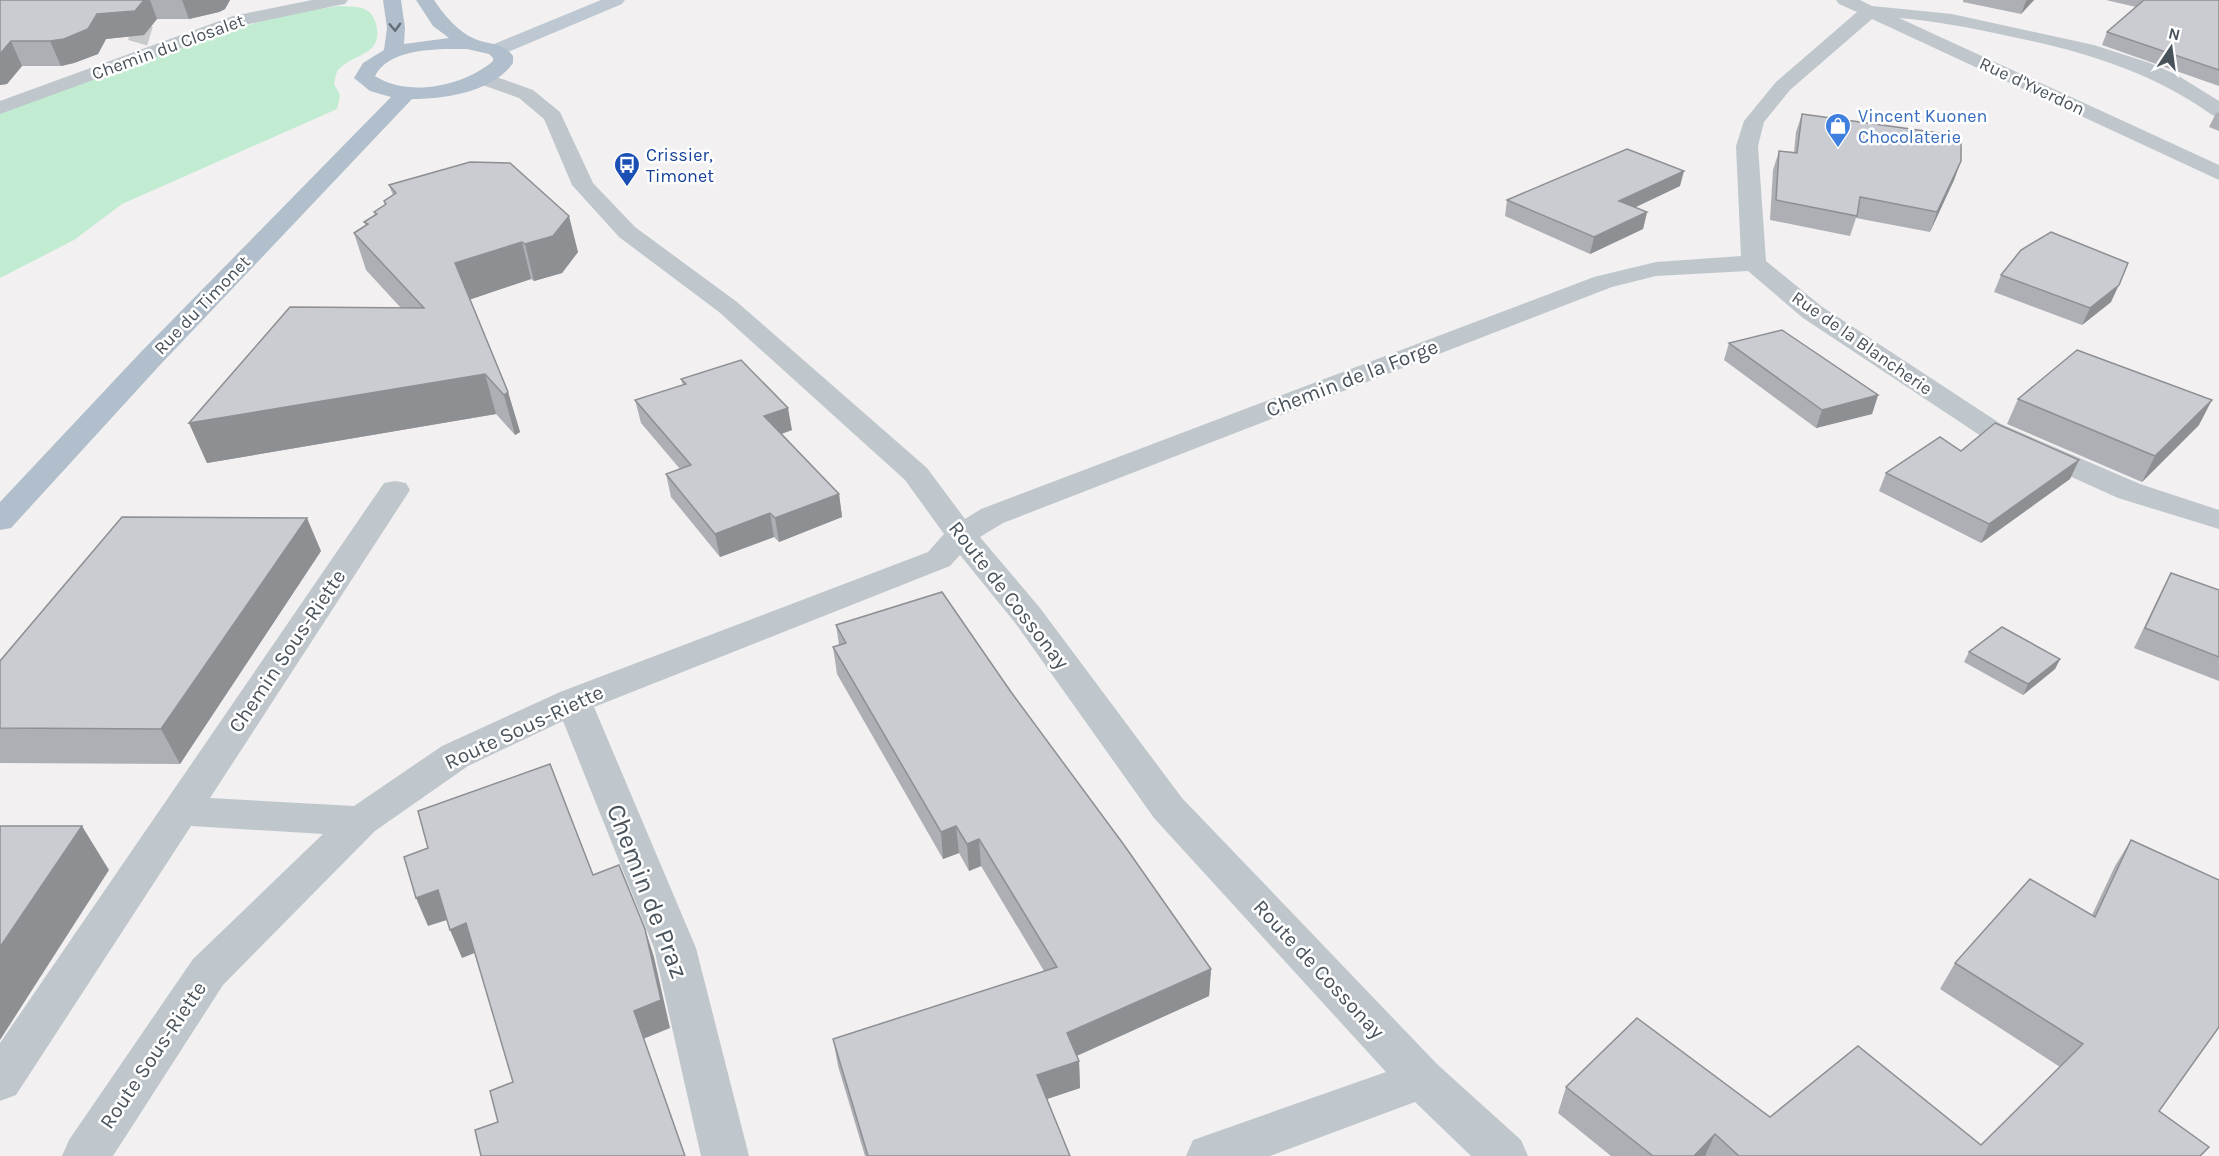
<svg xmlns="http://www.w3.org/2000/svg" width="2219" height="1156" font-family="Karla,sans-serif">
	<rect width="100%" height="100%" fill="#f2f0f0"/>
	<path fill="#c1ecd2" d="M 339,6 C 356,7 371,5 376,24 C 384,56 353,53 338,70 C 336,73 335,80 334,84 L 340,95 L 337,109 L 122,204 L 74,240 L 0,278 L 0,113 C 110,73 222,22 339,6 Z"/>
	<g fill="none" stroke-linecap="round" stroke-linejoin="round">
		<polyline stroke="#c8c9cb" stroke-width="20" stroke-dasharray="20 10" stroke-linecap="butt" points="102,22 150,36"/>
		<g fill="#bfc7cd" fill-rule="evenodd">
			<polygon points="312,0 348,0 345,4 339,5 244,25 0,114 0,101 233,16"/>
			<path d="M 1836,0 L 1860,0 L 1872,6 L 1952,14 L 2094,45 L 2150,63 L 2177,75 L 2219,101 L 2219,117 L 2212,115 C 2150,71 2082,51 2008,36 C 1972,28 1936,21 1899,18 L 2219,165 L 2219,180 L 1872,19 L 1790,90 L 1764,122 L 1758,146 L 1766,261 L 1821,306 L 2001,424 L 2140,484 L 2219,510 L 2219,529 L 2118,498 L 1981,436 L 1803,318 L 1748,271 L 1656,276 L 1612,287 L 1003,523 L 980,537 L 1040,608 L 1182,798 L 1438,1065 L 1521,1140 L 1528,1156 L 1471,1156 L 1415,1102 L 1270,1156 L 1186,1156 L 1193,1140 L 1386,1072 L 1154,818 L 1016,624 L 960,555 L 950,566 L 594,707 L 696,948 L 749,1156 L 701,1156 L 654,948 L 563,721 L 468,766 L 375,831 L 223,985 L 113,1156 L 62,1156 L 69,1140 L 193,959 L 323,834 L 191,826 L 16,1095 L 0,1101 L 0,1043 L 384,483 L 395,481 L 406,483 L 410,490 L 210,798 L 354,806 L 442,746 L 560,692 L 928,552 L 944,534 L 905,480 L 719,312 L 619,237 L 572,185 L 544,119 L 519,98 L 477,83 L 474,79 L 477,75 L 491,75 L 533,90 L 560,112 L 593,183 L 635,227 L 737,302 L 927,468 L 965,519 L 981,509 L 1594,277 L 1656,262 L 1741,256 L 1736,146 L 1744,121 L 1776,82 L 1857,12 L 1839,4 Z"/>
		</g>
		<polygon fill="#bec8d2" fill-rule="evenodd" points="601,0 625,0 622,4 503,54 489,54 486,50 489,46"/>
		<path fill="#b1bfcc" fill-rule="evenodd" d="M 383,0 L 401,0 L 405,28 L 404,44 L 449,38 L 433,26 L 416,0 L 434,0 C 444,15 458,32 475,39 C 489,45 503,42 513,56 L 513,63 C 493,92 444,99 412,99 L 160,365 L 11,528 L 0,530 L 0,502 L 140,353 L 391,97 L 370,91 L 354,78 L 363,63 L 384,50 L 387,28 ZM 467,49 L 489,54 L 493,58 L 493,61 C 464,86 409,98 375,76 C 390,47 439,49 467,49 Z"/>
	</g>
	<g fill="#aeafb5">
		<polygon points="0,0 230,0 225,9 219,12 189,19 157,19 144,35 106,39 98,54 74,63 61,66 22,66 7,84 0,85"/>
		<polygon points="1963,0 2034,0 2021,14 1963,2"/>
		<polygon points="2106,0 2219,0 2219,86 2102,45 2107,32 2136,7"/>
		<polygon points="2219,112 2219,131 2209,127 2216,113"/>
		<polygon points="1802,114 1961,161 1954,180 1930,232 1856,218 1850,236 1770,220 1773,170 1779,151 1794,152 1796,132"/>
		<polygon points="389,185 578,252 562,273 534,281 531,279 470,299 508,392 520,432 515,435 496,414 207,463 189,423 401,308 366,270 354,233 366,226 364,222 375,215 374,212 385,205 384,201 393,195"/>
		<polygon points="1680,186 1635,207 1647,212 1643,229 1590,254 1505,216 1507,200"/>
		<polygon points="2001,275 2111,302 2082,325 1994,292"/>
		<polygon points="1729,343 1878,395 1872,414 1816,428 1724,360"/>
		<polygon points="681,379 792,430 782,434 839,494 842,517 779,542 774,537 720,557 671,497 666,474 680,469 641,423 635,400 683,385"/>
		<polygon points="2018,399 2199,425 2142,482 2007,424"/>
		<polygon points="1961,451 2079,460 2070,479 1981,543 1879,491 1886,473"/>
		<polygon points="321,551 180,764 0,763 0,661"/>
		<polygon points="2171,573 2219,590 2219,681 2134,648 2161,592"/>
		<polygon points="836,625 1011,692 1211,969 1209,996 1077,1056 1079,1061 1080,1088 1047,1099 1070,1156 865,1156 838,1066 833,1039 1044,971 981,866 969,871 959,853 943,859 837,674 833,647 839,645"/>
		<polygon points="1969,652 2060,659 2055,669 2023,695 1964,662"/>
		<polygon points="2131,840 2159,1111 2209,1147 2201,1156 1611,1156 1558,1113 1566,1087 1770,1117 1981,1145 2060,1067 1940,989 1955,963 2092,915 2115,866"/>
	</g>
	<g fill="#8d8f93">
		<polygon points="144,0 150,0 157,19 144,35 106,39 98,54 74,63 61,66 50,41 97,14"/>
		<polygon points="182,0 230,0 225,9 219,12 189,19"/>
		<polygon points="2027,0 2034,0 2021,14 2026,1"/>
		<polygon points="11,41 22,66 7,84 0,85 0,54"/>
		<polygon points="1961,161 1954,180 1930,232 1937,212"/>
		<polygon points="1684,171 1680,186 1615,217 1619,201"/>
		<polygon points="1647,212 1643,229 1590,254 1594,237"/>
		<polygon points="569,216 578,252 562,273 534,281 525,244"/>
		<polygon points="522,242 531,279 466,301 455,263"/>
		<polygon points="2119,285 2111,302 2082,325 2090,308"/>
		<polygon points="485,374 496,414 207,463 189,423"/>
		<polygon points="508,392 520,432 515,435 504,395"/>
		<polygon points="1878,395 1872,414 1816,428 1822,410"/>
		<polygon points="2212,400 2199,425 2142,482 2155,456"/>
		<polygon points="788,408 792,430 768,438 764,416"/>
		<polygon points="2079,460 2070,479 1981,543 1989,524"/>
		<polygon points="839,494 842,517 779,542 775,518"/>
		<polygon points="770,513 774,537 720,557 715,534"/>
		<polygon points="307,518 321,551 180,764 161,729"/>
		<polygon points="2060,659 2055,669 2023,695 2028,684"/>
		<polygon points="82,826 109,870 0,1040 0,947"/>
		<polygon points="956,826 959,853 943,859 941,832"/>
		<polygon points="979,839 981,866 969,871 967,844"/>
		<polygon points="438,890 450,919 428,926 416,898"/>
		<polygon points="466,923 477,952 462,958 450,930"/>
		<polygon points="645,929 654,957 670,1028 643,1039 634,1011"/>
		<polygon points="1211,969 1209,996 1067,1060 1067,1033"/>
		<polygon points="1079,1061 1080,1088 1038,1102 1037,1075"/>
		<polygon points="1715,1134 1705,1156 1694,1156"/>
	</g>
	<g fill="#caccd2" stroke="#8d8f93" stroke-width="1.5">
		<polygon points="0,0 144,0 135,11 97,14 88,29 64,39 50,41 11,41 0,54"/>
		<polygon points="2144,0 2219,0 2219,70 2107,32"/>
		<polygon points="1802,114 1961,136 1961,161 1937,212 1860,197 1857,216 1776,200 1779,151 1797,153"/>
		<polygon points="1627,149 1684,171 1619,201 1647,212 1594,237 1507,200"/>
		<polygon points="470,162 510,163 569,216 553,236 525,244 522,242 455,263 508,392 504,395 485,374 189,423 290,307 424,308 354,233 368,224 364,222 377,214 374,212 386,204 384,201 396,193 389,185"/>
		<polygon points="2051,232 2128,263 2119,285 2090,308 2001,275 2021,250"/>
		<polygon points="1782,330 1878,395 1822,410 1729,343"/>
		<polygon points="2077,350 2212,400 2155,456 2018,399"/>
		<polygon points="741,360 788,408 764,416 839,494 775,518 770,513 715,534 666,474 691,465 635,400 686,384 681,379"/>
		<polygon points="1995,423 2079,460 1989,524 1886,473 1940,437 1961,451"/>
		<polygon points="122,517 307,518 161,729 0,728 0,661"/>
		<polygon points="2171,573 2219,590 2219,657 2145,628"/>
		<polygon points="942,592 1011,692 1124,845 1211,969 1067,1033 1079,1061 1037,1075 1070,1156 868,1156 833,1039 1057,967 979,839 967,844 956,826 941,832 833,647 846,643 836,625"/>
		<polygon points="2002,627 2060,659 2028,684 1969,652"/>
		<polygon points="550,764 593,875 619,865 645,929 661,1000 634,1011 685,1156 481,1156 475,1130 498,1122 490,1091 513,1082 466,923 450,930 438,890 416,898 404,857 428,848 418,811"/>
		<polygon points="0,826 82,826 0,947"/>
		<polygon points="2131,840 2219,880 2219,1027 2159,1111 2209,1147 2200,1156 1739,1156 1715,1134 1694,1156 1653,1156 1566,1087 1637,1018 1770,1117 1858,1046 1981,1145 2083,1044 1955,963 2030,879 2095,917"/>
	</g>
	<defs><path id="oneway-chevron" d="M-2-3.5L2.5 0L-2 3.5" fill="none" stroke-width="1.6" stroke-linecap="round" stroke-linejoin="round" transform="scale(1.5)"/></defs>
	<use stroke="#636e78" href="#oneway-chevron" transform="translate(395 27) rotate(88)"/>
	<defs>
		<symbol id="shop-pin" viewBox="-11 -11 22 30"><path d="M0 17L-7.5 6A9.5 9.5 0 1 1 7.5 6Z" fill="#3f7fe0" stroke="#fff"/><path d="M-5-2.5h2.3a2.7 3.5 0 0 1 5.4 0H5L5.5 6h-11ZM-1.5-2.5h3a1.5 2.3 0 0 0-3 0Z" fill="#fff"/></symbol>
		<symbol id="bus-pin" viewBox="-11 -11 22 30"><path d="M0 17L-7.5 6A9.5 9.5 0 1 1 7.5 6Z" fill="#1a4fb4" stroke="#fff"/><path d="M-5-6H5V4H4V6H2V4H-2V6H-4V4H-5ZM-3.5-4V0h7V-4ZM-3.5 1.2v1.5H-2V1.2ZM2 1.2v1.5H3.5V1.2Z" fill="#fff"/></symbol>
	</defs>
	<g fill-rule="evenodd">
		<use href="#shop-pin" x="1823" y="111" width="30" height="40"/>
		<use href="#bus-pin" x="612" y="150" width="30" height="40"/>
	</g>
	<g text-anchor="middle" stroke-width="5" stroke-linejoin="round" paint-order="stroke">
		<g font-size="18" fill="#49535c" stroke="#fff">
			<text transform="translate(168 47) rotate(-20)" y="6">Chemin du Closalet</text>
			<text transform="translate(2032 86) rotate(25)" y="6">Rue d'Yverdon</text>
			<text transform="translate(202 305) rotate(-46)" y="6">Rue du Timonet</text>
			<text transform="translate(1862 343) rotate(35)" y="6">Rue de la Blancherie</text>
		</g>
		<g font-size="18" fill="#366cbe" stroke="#fff" text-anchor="start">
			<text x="1858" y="122">Vincent Kuonen<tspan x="1858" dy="21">Chocolaterie</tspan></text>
		</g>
		<g font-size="18" fill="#164399" stroke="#fff" text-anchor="start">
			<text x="646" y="161">Crissier,<tspan x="646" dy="21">Timonet</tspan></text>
		</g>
		<g font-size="21" fill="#49535c" stroke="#fff">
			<text transform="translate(1352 378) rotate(-21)" y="7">Chemin de la Forge</text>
			<text transform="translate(1009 595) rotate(52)" y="7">Route de Cossonay</text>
			<text transform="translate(287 651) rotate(-56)" y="7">Chemin Sous-Riette</text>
			<text transform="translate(524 727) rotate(-25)" y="7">Route Sous-Riette</text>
			<text transform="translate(1319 969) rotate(47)" y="7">Route de Cossonay</text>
			<text transform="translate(153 1055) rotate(-56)" y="7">Route Sous-Riette</text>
		</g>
		<g font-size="26" fill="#49535c" stroke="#fff">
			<text transform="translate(648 891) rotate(69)" y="9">Chemin de Praz</text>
		</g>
	</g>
	<g transform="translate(2171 48) rotate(13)" stroke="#ffffff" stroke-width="4.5" paint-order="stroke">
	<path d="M0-4.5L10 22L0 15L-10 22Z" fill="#49535c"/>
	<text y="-9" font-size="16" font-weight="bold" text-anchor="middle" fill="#49535c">N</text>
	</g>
</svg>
